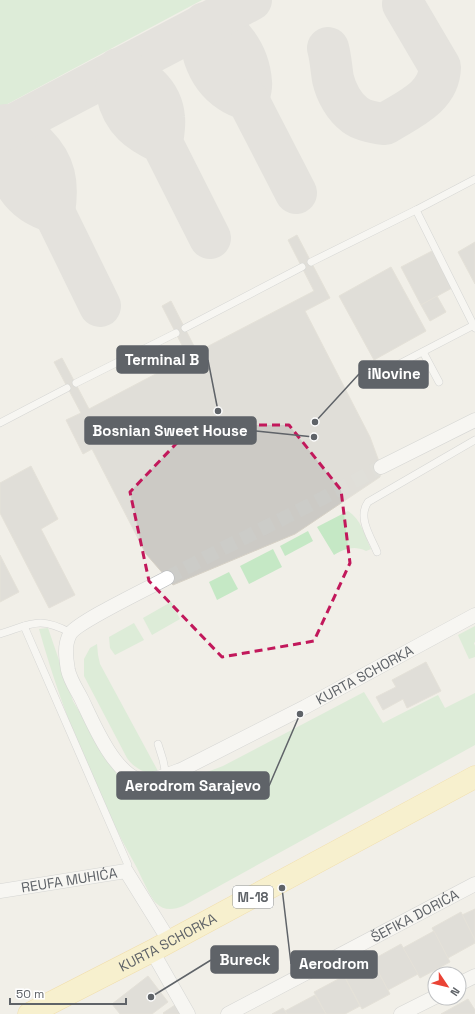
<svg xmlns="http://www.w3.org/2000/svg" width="475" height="1014" font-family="'Space Grotesk',sans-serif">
	<rect width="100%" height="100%" fill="#f1efe8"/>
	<g fill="#c5e8c5">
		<polygon points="0,0 202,0 0,108"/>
		<path d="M 348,511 C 361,519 365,536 371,549 L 366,551 C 354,545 344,549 334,555 L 317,527 Z"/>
		<polygon points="308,531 313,541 285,556 280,546"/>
		<polygon points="273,549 282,567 249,584 240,566"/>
		<polygon points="229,572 238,589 217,600 209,582"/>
		<polygon points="171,602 180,619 152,635 143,618"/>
		<polygon points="134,623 144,640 115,655 110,648 109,637"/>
		<polygon points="475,626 475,642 474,643 475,646 475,657 469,659 458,635"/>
		<path d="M 48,628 L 73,701 L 118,776 L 132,786 L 148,791 L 162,789 L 223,766 L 364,692 L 383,723 L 438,695 L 445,708 L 475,693 L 475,745 L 183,906 C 173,910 164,911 156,903 C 150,897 141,876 137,868 C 95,793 62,711 39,629 Z"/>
		<path d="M 97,644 L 98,655 L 100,664 L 159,773 C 146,775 134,768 127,758 L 84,676 L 84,659 L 90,648 Z"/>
	</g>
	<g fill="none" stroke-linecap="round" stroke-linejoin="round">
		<g stroke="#d4d3d0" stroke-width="42">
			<path d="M 205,23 C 232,27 249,56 251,82 C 252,88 249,95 248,100 C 244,98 239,97 234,94 C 210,81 195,49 205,23 Z"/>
			<path d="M 328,48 C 331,59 331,68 333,79 C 336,92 344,107 355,115 C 363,121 375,123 385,124 C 407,110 439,98 440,67 L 403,4"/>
			<polyline points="248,100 296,193"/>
			<path d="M 6,125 C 27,133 48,152 54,175 C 57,187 56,200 54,212 C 14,201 0,164 6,125 Z"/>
			<polyline points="0,132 251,0"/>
			<path d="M 162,143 C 139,132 123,121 117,94 C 116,86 118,77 118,69 C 141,76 162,92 164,118 C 165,126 163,135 162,143 L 210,238"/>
			<polyline points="54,212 100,306"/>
		</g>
	</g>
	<g fill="#cccac5" stroke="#d6d1c6">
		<polygon points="297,235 330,298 305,311 370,437 381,467 380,477 295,534 173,585 146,554 92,449 83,454 66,420 81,413 54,362 62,358 89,409 188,357 162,306 171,301 197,352 314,291 288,240"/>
		<polygon points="475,242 475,284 458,252"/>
		<polygon points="432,251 452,288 421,305 401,267"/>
		<polygon points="391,267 426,331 374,360 339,296"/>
		<polygon points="437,296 446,312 430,321 421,305"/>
		<polygon points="31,466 58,519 41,529 75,595 49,608 0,513 0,483"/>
		<polygon points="0,555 19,592 0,602"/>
		<polygon points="426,662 441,691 407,708 403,699 383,710 376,697 396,687 392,680"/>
		<polygon points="475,909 475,940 462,915"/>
		<polygon points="461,912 475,940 475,943 448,958 432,928"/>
		<polygon points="434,931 450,962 420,978 403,948"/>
		<polygon points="401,944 418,974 388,990 372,960"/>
		<polygon points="374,964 390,994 362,1009 346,979"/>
		<polygon points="148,976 168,1002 152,1014 120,1014 112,1004"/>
		<polygon points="344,976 360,1006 345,1014 326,1014 314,992"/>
		<polygon points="315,995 326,1014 287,1014 285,1011"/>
		<polygon points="468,999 475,1010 475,1014 441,1014"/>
		<polygon points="175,1005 181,1014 164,1014 163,1013"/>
		<polygon points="283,1008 287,1014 272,1014"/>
	</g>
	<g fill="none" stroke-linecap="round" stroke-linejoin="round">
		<polyline stroke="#ccccc8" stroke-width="14" stroke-dasharray="14 7" stroke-linecap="butt" points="167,578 220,550 306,507 381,467"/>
		<defs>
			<g id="service">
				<polyline points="416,210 475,328"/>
				<polyline points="311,262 416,210 475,179"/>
				<polyline points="185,328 302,267"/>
				<polyline points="423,352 439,382"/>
				<polyline points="380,374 474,325"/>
				<polyline points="76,383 176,333"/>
				<polyline points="0,423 67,388"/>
				<path d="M 377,552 C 371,537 357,518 368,502 L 475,440"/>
				<polyline points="24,626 128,865 126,871"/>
				<path d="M 0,634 C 32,624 39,616 71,633"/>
				<polyline points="158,744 163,760 166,775"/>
			</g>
			<g id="minor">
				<polyline points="381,467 475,420"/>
				<path id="s1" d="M 167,578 C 151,587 77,622 70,634 C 64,645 66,658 68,670 C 70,680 77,690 82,700 C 93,723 113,771 139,780 C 150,783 172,773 183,769 L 305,707 L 475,615"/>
				<path id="s2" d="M 0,891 L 126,871 L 170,942"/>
				<polyline points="152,951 188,1014"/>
				<polyline points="459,984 475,976"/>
				<path id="s3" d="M 228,1014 L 475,884"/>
				<polyline points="401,1014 435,997"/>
			</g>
			<g id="primary">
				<path id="s4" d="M 29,1014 L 152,951 L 475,777"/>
			</g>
		</defs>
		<use href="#service" stroke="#b5b8bc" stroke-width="8"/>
		<use href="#minor" stroke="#b5b8bc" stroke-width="15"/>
		<use href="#primary" stroke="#f2c960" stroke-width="23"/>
		<use href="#service" stroke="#fff" stroke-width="7"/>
		<use href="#minor" stroke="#fff" stroke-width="14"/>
		<use href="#primary" stroke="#fff2af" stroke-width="22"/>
	</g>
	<path d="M0 0H475V1014H0ZM 194,425 L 289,425 L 341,490 L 350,563 L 314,641 L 222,657 L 149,581 L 130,492 Z" fill="#f1efe8" fill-opacity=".55" fill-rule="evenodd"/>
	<path fill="none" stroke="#c2185b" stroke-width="3" stroke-dasharray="8 5" stroke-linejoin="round" d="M 194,425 L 289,425 L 341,490 L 350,563 L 314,641 L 222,657 L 149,581 L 130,492 Z"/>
	<g text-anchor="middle" stroke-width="3" stroke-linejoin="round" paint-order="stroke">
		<rect fill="#fff" stroke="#8f9295" stroke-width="1" x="233" y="886" width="40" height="22" rx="3"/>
		<g font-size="13" font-weight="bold" fill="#5f6368">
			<text x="253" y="902">M-18</text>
		</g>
		<g font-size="14" fill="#5f6368" stroke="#fff">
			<text dy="5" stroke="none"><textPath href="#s1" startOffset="533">KURTA SCHORKA</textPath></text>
			<text dy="5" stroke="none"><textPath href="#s2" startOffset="70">REUFA MUHIĆA</textPath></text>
			<text dy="5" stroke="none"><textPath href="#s3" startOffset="211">ŠEFIKA DORIĆA</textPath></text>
			<text dy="5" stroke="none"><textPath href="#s4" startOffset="156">KURTA SCHORKA</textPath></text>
		</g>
	</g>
	<path fill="none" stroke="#5f6368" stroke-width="1.5" d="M218 411L208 360M315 422L359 374M314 437L256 431M300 714L269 786M151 997L211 960M282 888L291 964"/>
	<g fill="#5f6368" stroke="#fff" stroke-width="1.5">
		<circle cx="218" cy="411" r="4"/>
		<circle cx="315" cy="422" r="4"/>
		<circle cx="314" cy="437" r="4"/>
		<circle cx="300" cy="714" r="4"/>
		<circle cx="151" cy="997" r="4"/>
		<circle cx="282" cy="888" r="4"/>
	</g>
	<g fill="#5f6368" stroke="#5f6368" stroke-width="1.5">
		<rect x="117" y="346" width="91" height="27" rx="4"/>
		<rect x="359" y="361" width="69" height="27" rx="4"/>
		<rect x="85" y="417" width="171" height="27" rx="4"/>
		<rect x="117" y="772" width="152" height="27" rx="4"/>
		<rect x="211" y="946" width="67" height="27" rx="4"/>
		<rect x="291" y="951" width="86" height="27" rx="4"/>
	</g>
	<g font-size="15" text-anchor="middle" font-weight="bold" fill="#fff">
		<text x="162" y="365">Terminal B</text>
		<text x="394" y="379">iNovine</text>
		<text x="170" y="436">Bosnian Sweet House</text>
		<text x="193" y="791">Aerodrom Sarajevo</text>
		<text x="245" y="965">Bureck</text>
		<text x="334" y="969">Aerodrom</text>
	</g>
	<g transform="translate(447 986) rotate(125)"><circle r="19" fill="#ffffff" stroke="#bfc1c3"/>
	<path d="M0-3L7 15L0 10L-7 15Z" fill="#ea4335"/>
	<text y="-6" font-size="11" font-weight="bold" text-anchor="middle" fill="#5f6368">N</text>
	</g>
	<path d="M10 998v6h116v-6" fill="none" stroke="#5f6368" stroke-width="2"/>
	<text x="16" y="998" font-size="12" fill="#5f6368" stroke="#ffffff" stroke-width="3" paint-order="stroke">50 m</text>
</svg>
